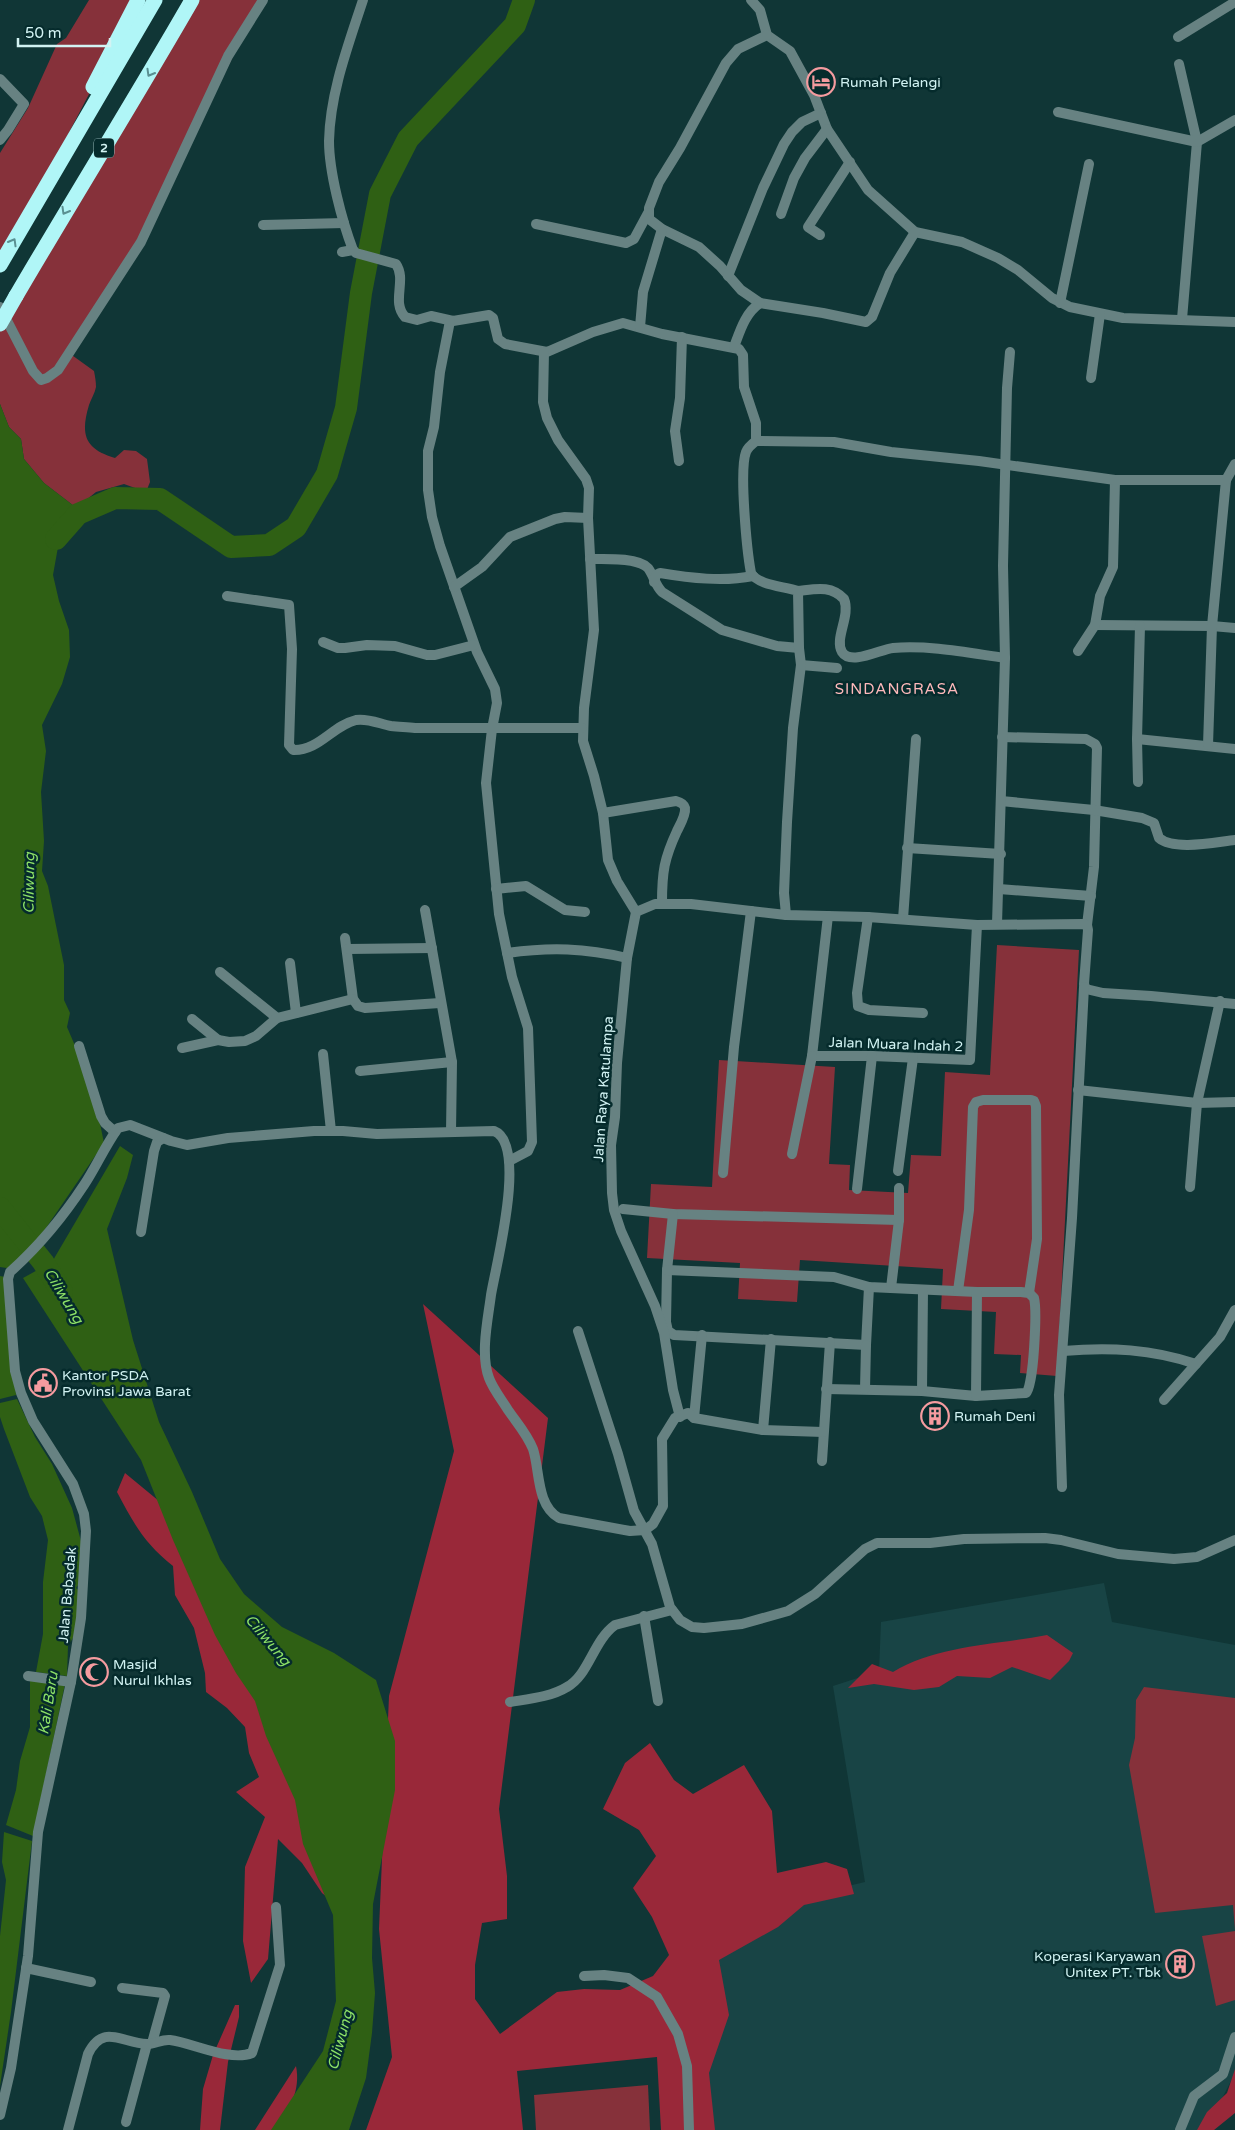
<svg xmlns="http://www.w3.org/2000/svg" width="1235" height="2130" font-family="'Varela Round',sans-serif">
	<rect width="100%" height="100%" fill="#103636"/>
	<polygon fill="#184445" points="1104,1583 1112,1622 1235,1645 1235,2073 1206,2130 705,2130 709,1919 865,1882 833,1686 879,1671 881,1622"/>
	<g fill="#86313a">
		<polygon points="89,0 138,0 0,265 0,153 28,108 57,44 66,38"/>
		<path d="M 191,0 L 261,0 L 140,244 L 69,353 L 94,371 C 95,376 96,382 96,387 C 95,393 91,399 89,405 C 80,435 85,449 115,458 L 124,450 L 136,451 L 147,459 L 150,482 L 146,492 L 124,484 L 96,492 L 80,505 L 74,506 L 44,483 L 24,459 L 21,439 L 9,427 L 0,404 L 0,323 Z"/>
		<polygon points="997,945 1079,950 1057,1376 1020,1373 1021,1355 994,1354 996,1312 941,1309 943,1269 800,1260 797,1302 738,1299 740,1263 647,1258 651,1184 712,1187 719,1060 835,1067 829,1164 850,1165 849,1190 908,1193 911,1155 941,1156 945,1072 990,1075"/>
		<polygon points="1144,1687 1235,1698 1235,1930 1233,1905 1155,1913 1129,1765 1135,1738 1136,1700"/>
		<polygon points="1235,1931 1235,2000 1216,2006 1202,1936"/>
		<polygon points="648,2085 650,2130 536,2130 534,2095"/>
	</g>
	<g fill="#992839">
		<polygon points="423,1304 548,1418 499,1809 507,1876 507,1919 482,1923 475,1965 475,1999 500,2034 557,1992 584,1989 620,1990 653,1976 669,1955 652,1917 633,1888 656,1856 639,1830 603,1809 625,1763 650,1743 674,1780 693,1794 744,1765 772,1811 777,1873 826,1862 847,1869 854,1894 804,1905 778,1927 719,1960 729,2015 709,2073 715,2130 661,2130 657,2057 517,2071 523,2130 366,2130 392,2057 379,1929 389,1696 454,1451"/>
		<path d="M 125,1473 L 165,1506 L 268,1701 L 333,1902 L 322,1893 L 302,1863 L 278,1839 L 268,1959 L 251,1983 L 243,1941 L 245,1867 L 265,1817 L 236,1792 L 259,1777 L 249,1753 L 245,1727 L 227,1708 L 206,1692 L 205,1673 L 194,1628 L 175,1595 L 173,1566 C 144,1543 134,1524 117,1492 Z"/>
		<path d="M 1047,1635 L 1073,1653 L 1069,1661 L 1050,1680 L 1012,1667 L 990,1678 L 957,1676 L 939,1687 L 914,1690 L 874,1684 L 848,1688 L 872,1664 L 893,1672 C 938,1645 997,1645 1047,1635 Z"/>
		<polygon points="235,2005 239,2005 239,2017 228,2062 220,2130 200,2130 203,2089 213,2055"/>
		<path d="M 296,2066 C 301,2091 289,2109 277,2130 L 255,2130 Z"/>
		<polygon points="1235,2069 1235,2113 1214,2130 1197,2130 1207,2112 1227,2093"/>
	</g>
	<g fill="#2f6014">
		<polygon points="0,404 9,427 21,439 24,459 44,483 74,506 76,519 58,547 53,575 59,601 69,630 70,657 62,684 42,725 46,751 41,792 44,841 42,871 48,886 64,965 64,1000 70,1013 67,1027 82,1062 97,1109 104,1143 35,1244 13,1269 0,1267"/>
		<polygon points="120,1146 133,1155 127,1178 107,1229 133,1340 159,1422 192,1492 220,1559 244,1594 282,1627 334,1653 376,1680 395,1741 395,1790 373,1904 372,1958 375,1993 372,2033 366,2078 349,2130 271,2130 323,2051 336,2001 333,1915 303,1844 295,1800 266,1736 255,1701 236,1673 215,1635 173,1540 141,1460 23,1278 52,1262"/>
		<polygon points="0,1276 5,1277 16,1395 0,1399"/>
		<polygon points="17,1399 35,1437 52,1464 72,1508 84,1552 81,1581 76,1588 81,1592 76,1633 68,1646 67,1676 36,1672 43,1634 43,1582 48,1540 42,1516 30,1497 4,1429 0,1417 0,1403"/>
		<polygon points="30,1679 65,1684 33,1836 6,1825 16,1790 20,1761 30,1727"/>
		<polygon points="4,1832 32,1841 11,2012 0,2086 0,1936 6,1880 2,1862"/>
	</g>
	<g fill="none" stroke-linecap="round" stroke-linejoin="round">
		<g stroke="#2f6014" stroke-width="22">
			<polyline points="56,539 78,514 115,498 160,499 231,547 269,545 296,527 327,474 346,408 361,293 380,194 408,139 515,25 524,0"/>
			<polyline points="0,1208 43,1262 62,1292"/>
		</g>
		<g stroke="#678282" stroke-width="10">
			<polyline points="751,0 760,10 767,35 790,51 814,95 827,129 868,190 915,232 962,242 998,258 1018,270 1052,298 1070,307 1123,318 1235,322"/>
			<polyline points="767,35 738,49 726,63 680,148 659,182 649,208 649,219 662,229 699,247 720,266 741,290 760,303 823,313 866,322 872,317 890,273 915,232"/>
			<polyline points="1178,37 1235,2"/>
			<polyline points="1179,64 1197,142 1182,319"/>
			<polyline points="0,79 24,104 8,130 0,140"/>
			<polyline points="1058,112 1197,142 1235,120"/>
			<polyline points="781,214 794,178 805,158 827,129"/>
			<polyline points="536,224 626,243 634,239 648,213"/>
			<polyline points="263,225 344,223"/>
			<polyline points="820,235 808,227 850,162"/>
			<path d="M 353,250 C 342,221 329,172 329,141 C 330,93 348,46 363,0"/>
			<path d="M 342,252 L 353,250 L 356,253 L 396,264 C 407,280 391,302 405,317 L 417,320 L 431,316 L 453,321 L 489,315 L 493,318 L 498,339 L 505,344 L 547,352 L 593,332 L 623,323 L 662,334 L 739,349 L 743,355 L 744,387 L 756,423 L 756,441"/>
			<polyline points="728,276 763,188 784,144 792,132 802,122 821,113"/>
			<polyline points="1060,303 1089,164"/>
			<polyline points="0,307 33,371 41,380 47,378 58,370 141,242 228,56 263,0"/>
			<polyline points="450,321 440,372 434,427 428,451 428,490 432,517 440,546 477,652 495,689 497,703 492,729 486,783 499,914 512,977 528,1028 532,1142 528,1151 509,1161"/>
			<polyline points="640,327 643,292 662,229"/>
			<path d="M 734,347 C 740,331 745,313 760,303"/>
			<polyline points="544,352 543,402 547,418 558,440 586,479 589,488 588,518 594,630 584,708 583,741 594,776 603,813 608,860 617,881 636,912"/>
			<polyline points="1091,378 1100,314"/>
			<polyline points="679,461 675,431 680,398 682,337"/>
			<path d="M 590,559 C 604,559 638,557 648,568 C 654,576 655,585 662,592 L 722,630 L 777,646 L 799,648"/>
			<path d="M 654,582 L 656,575 L 660,573 C 690,578 723,582 753,576"/>
			<polyline points="454,587 482,567 510,537 555,519 565,517 588,518"/>
			<path d="M 798,591 C 816,589 831,585 844,599 C 851,616 834,638 842,652 C 851,666 881,649 893,648 C 930,645 969,653 1005,658"/>
			<path d="M 227,596 L 289,605 L 292,649 L 289,745 L 293,750 C 319,751 332,726 356,720 C 368,718 380,724 391,726 C 399,727 407,727 415,728 L 582,728"/>
			<polyline points="1095,625 1212,626 1235,628"/>
			<polyline points="323,642 338,648 345,648 367,645 395,646 427,655 435,655 474,645"/>
			<polyline points="1078,651 1095,625 1100,596 1113,567 1115,480"/>
			<polyline points="801,665 837,668"/>
			<polyline points="1002,737 1086,739 1095,744 1097,748 1094,867 1087,925"/>
			<polyline points="1137,739 1235,749"/>
			<polyline points="1208,745 1212,626 1226,480"/>
			<polyline points="1138,782 1137,739 1140,626"/>
			<path d="M 1001,801 L 1094,810 L 1142,818 L 1154,823 L 1159,838 C 1174,851 1216,842 1235,840"/>
			<path d="M 603,813 L 676,801 C 680,802 684,804 685,808 C 686,815 680,825 677,831 C 664,859 662,872 662,903"/>
			<polyline points="907,848 1001,854"/>
			<polyline points="496,889 526,886 565,910 585,912"/>
			<polyline points="999,889 1091,896"/>
			<polyline points="425,910 452,1062 451,1132"/>
			<path d="M 786,915 L 784,893 L 787,822 L 793,728 L 801,665 L 799,648 L 798,591 C 784,586 759,586 751,573 C 747,552 739,470 746,452 C 748,447 752,444 756,441 L 834,442 L 891,452 L 979,461 L 1115,480 L 1226,480 L 1235,464"/>
			<polyline points="828,916 812,1056 872,1056 970,1060 977,925"/>
			<polyline points="868,917 857,993 858,1006 869,1010 923,1013"/>
			<polyline points="903,919 916,739"/>
			<polyline points="997,924 1005,658 1003,566 1007,388 1010,352"/>
			<polyline points="345,938 353,999 358,1006 365,1008 440,1003"/>
			<polyline points="348,949 432,948"/>
			<path d="M 507,953 C 550,947 585,948 627,958"/>
			<polyline points="290,963 296,1013"/>
			<polyline points="220,972 277,1018"/>
			<polyline points="192,1019 218,1040"/>
			<polyline points="79,1046 101,1116 105,1123 115,1132"/>
			<polyline points="182,1048 218,1040 229,1042 245,1041 256,1036 277,1018 353,999"/>
			<polyline points="323,1054 331,1131"/>
			<polyline points="360,1071 452,1062"/>
			<polyline points="1078,1090 1197,1103 1235,1102"/>
			<polyline points="792,1154 812,1056"/>
			<polyline points="898,1171 913,1058"/>
			<polyline points="723,1173 734,1047 751,911"/>
			<polyline points="1190,1187 1197,1103 1220,1001"/>
			<polyline points="857,1189 872,1056"/>
			<polyline points="623,1209 673,1214 899,1220"/>
			<polyline points="673,1214 667,1270 666,1322 668,1331 674,1335 866,1345 869,1287"/>
			<polyline points="141,1232 154,1151 157,1142 163,1138"/>
			<path d="M 667,1270 L 834,1277 L 869,1287 L 977,1292 L 1021,1292 L 1029,1293 L 1034,1298 C 1037,1310 1034,1386 1026,1393 L 976,1396 L 922,1391 L 826,1389"/>
			<polyline points="891,1288 899,1220 899,1188"/>
			<polyline points="958,1291 969,1210 973,1107 976,1102 983,1100 1031,1100 1034,1101 1036,1106 1037,1239 1029,1293"/>
			<polyline points="578,1331 618,1454 634,1511 652,1544 670,1607 680,1620 692,1627 704,1628 742,1624 788,1611 815,1594 865,1549 877,1543 930,1543 964,1539 1045,1538 1061,1540 1118,1554 1174,1559 1197,1557 1235,1540"/>
			<path d="M 1063,1351 C 1109,1347 1152,1349 1196,1364"/>
			<polyline points="865,1389 866,1345"/>
			<polyline points="922,1391 923,1290"/>
			<polyline points="976,1396 977,1292"/>
			<polyline points="1164,1400 1220,1337 1235,1310"/>
			<polyline points="680,1417 673,1390 664,1333 655,1306 621,1231 614,1210 612,1193 611,1145 615,1117 617,1063 627,958 636,912 655,904 691,904 786,915 868,917 977,925 1083,924 1087,925 1088,930 1084,984 1086,989 1103,993 1151,996 1235,1004"/>
			<polyline points="694,1418 702,1335"/>
			<polyline points="763,1430 771,1339"/>
			<polyline points="822,1461 830,1342"/>
			<polyline points="1062,1487 1059,1395 1072,1218 1084,987"/>
			<polyline points="644,1616 658,1701"/>
			<polyline points="28,1676 71,1682"/>
			<path d="M 510,1702 C 528,1699 551,1697 567,1687 C 589,1675 593,1641 615,1625 L 672,1610"/>
			<polyline points="26,1968 91,1982"/>
			<polyline points="584,1976 604,1975 628,1978 657,1997 678,2034 687,2066 689,2130"/>
			<polyline points="122,1988 163,1993 165,1996 152,2043"/>
			<path d="M 0,2115 L 11,2068 L 28,1956 L 38,1832 L 71,1682 L 81,1618 L 86,1531 L 84,1514 L 73,1484 L 33,1421 L 21,1393 L 15,1371 L 8,1279 L 10,1272 C 38,1247 63,1217 84,1185 C 96,1167 105,1146 118,1128 L 130,1125 L 171,1141 L 187,1145 L 228,1138 L 314,1131 L 343,1131 L 377,1134 L 494,1131 C 528,1144 496,1265 491,1295 C 488,1319 480,1354 489,1378 C 493,1389 502,1400 508,1410 C 517,1423 527,1434 533,1449 C 540,1470 536,1505 559,1518 L 630,1531 L 645,1530 L 653,1524 L 663,1506 L 662,1439 L 675,1418 L 688,1413 L 694,1418 L 763,1430 L 823,1432"/>
			<polyline points="126,2122 147,2044"/>
			<path d="M 68,2130 L 88,2054 C 103,2023 122,2043 147,2044 C 155,2044 162,2039 170,2040 C 193,2043 230,2062 252,2053 L 280,1965 L 276,1907"/>
			<polyline points="1180,2130 1194,2096 1223,2074 1235,2037"/>
		</g>
		<g stroke="#b0f6f7" stroke-width="15">
			<polyline points="93,87 138,0"/>
			<polyline points="0,265 155,0"/>
			<path d="M 16,296 C 74,197 135,99 192,0"/>
		</g>
		<polyline stroke="#b0f6f7" stroke-width="15" points="0,324 16,296"/>
	</g>
	<defs><path id="oneway-chevron" d="M-2-3.5L2.5 0L-2 3.5" fill="none" stroke-width="1.6" stroke-linecap="round" stroke-linejoin="round" transform="scale(1.25)"/></defs>
	<g stroke="#5a9092">
		<use href="#oneway-chevron" transform="translate(150 73) rotate(120)"/>
		<use href="#oneway-chevron" transform="translate(65 211) rotate(120)"/>
		<use href="#oneway-chevron" transform="translate(13 242) rotate(-60)"/>
	</g>
	<defs>
		<symbol id="hotel-ring" viewBox="-11 -11 22 22"><circle r="9.5" fill="#052b2c" stroke="#f59b9f" stroke-width="1.5"/><path d="M-6-4.5h1.5V1H6V5H4.5V3h-9V5H-6ZM-4 0a1.8 1.8 0 1 1 3.6 0ZM.5 0V-2.5h3Q6-2.5 6 0Z" fill="#f59b9f"/></symbol>
		<symbol id="civic-ring" viewBox="-11 -11 22 22"><circle r="9.5" fill="#052b2c" stroke="#f59b9f" stroke-width="1.5"/><path d="M-.6-6.5H3V-4.5H.6V-3L4-1V1h2V6H-6V1h2V-1L-.6-3ZM-1.2 2.5V6h2.4V2.5Z" fill="#f59b9f"/></symbol>
		<symbol id="building-ring" viewBox="-11 -11 22 22"><circle r="9.5" fill="#052b2c" stroke="#f59b9f" stroke-width="1.5"/><path d="M-4-6H4V6H1V3H-1V6H-4ZM-2.5-4.3h1.7v1.8h-1.7ZM.8-4.3h1.7v1.8H.8ZM-2.5-1h1.7V.8h-1.7ZM.8-1h1.7V.8H.8Z" fill="#f59b9f"/></symbol>
		<symbol id="mosque-ring" viewBox="-11 -11 22 22"><circle r="9.5" fill="#052b2c" stroke="#f59b9f" stroke-width="1.5"/><path d="M3.5-4.9A6 6 0 1 0 3.5 4.9A5 5 0 1 1 3.5-4.9Z" fill="#f59b9f"/></symbol>
	</defs>
	<g fill-rule="evenodd">
		<use href="#hotel-ring" x="805" y="66" width="32" height="32"/>
		<use href="#civic-ring" x="27" y="1367" width="32" height="32"/>
		<use href="#building-ring" x="919" y="1400" width="32" height="32"/>
		<use href="#mosque-ring" x="78" y="1656" width="32" height="32"/>
		<use href="#building-ring" x="1164" y="1948" width="32" height="32"/>
	</g>
	<g text-anchor="middle" stroke-width="5" stroke-linejoin="round" paint-order="stroke">
		<rect fill="#052b2c" stroke="#94b7b7" stroke-width="1" x="94" y="138.5" width="20" height="19" rx="4"/>
		<g font-size="12" font-weight="bold" fill="#d2f3f3">
			<text x="104" y="152">2</text>
		</g>
		<g font-size="14" fill="#d2f3f3" stroke="#052b2c" text-anchor="start">
			<text x="840" y="87">Rumah Pelangi</text>
			<text x="62" y="1380">Kantor PSDA<tspan x="62" dy="16">Provinsi Jawa Barat</tspan></text>
			<text x="954" y="1421">Rumah Deni</text>
			<text x="113" y="1669">Masjid<tspan x="113" dy="16">Nurul Ikhlas</tspan></text>
			<text x="1161" y="1961" text-anchor="end">Koperasi Karyawan<tspan x="1161" dy="16">Unitex PT. Tbk</tspan></text>
		</g>
		<g font-size="14" fill="#d2f3f3" stroke="#052b2c">
			<text transform="translate(896 1044) rotate(2)" y="5">Jalan Muara Indah 2</text>
			<text transform="translate(603 1089) rotate(-86)" y="5">Jalan Raya Katulampa</text>
			<text transform="translate(67 1595) rotate(-85)" y="5">Jalan Babadak</text>
		</g>
		<g font-size="15" letter-spacing="1" fill="#feb9bb" stroke="#052b2c">
			<text x="897" y="694">SINDANGRASA</text>
		</g>
		<g font-size="15" font-style="italic" fill="#8de167" stroke="#052b2c">
			<text transform="translate(29 883) rotate(-89)" y="5">Ciliwung</text>
			<text transform="translate(64 1296) rotate(59)" y="5">Ciliwung</text>
			<text transform="translate(268 1640) rotate(50)" y="5">Ciliwung</text>
			<text transform="translate(48 1703) rotate(-81)" y="5">Kali Baru</text>
			<text transform="translate(340 2040) rotate(-75)" y="5">Ciliwung</text>
		</g>
	</g>
	<path d="M18 38v8h92v-8" fill="none" stroke="#d2f3f3" stroke-width="2.5"/>
	<text x="25" y="38" font-size="15" fill="#d2f3f3" stroke="#052b2c" stroke-width="4" paint-order="stroke">50 m</text>
</svg>
